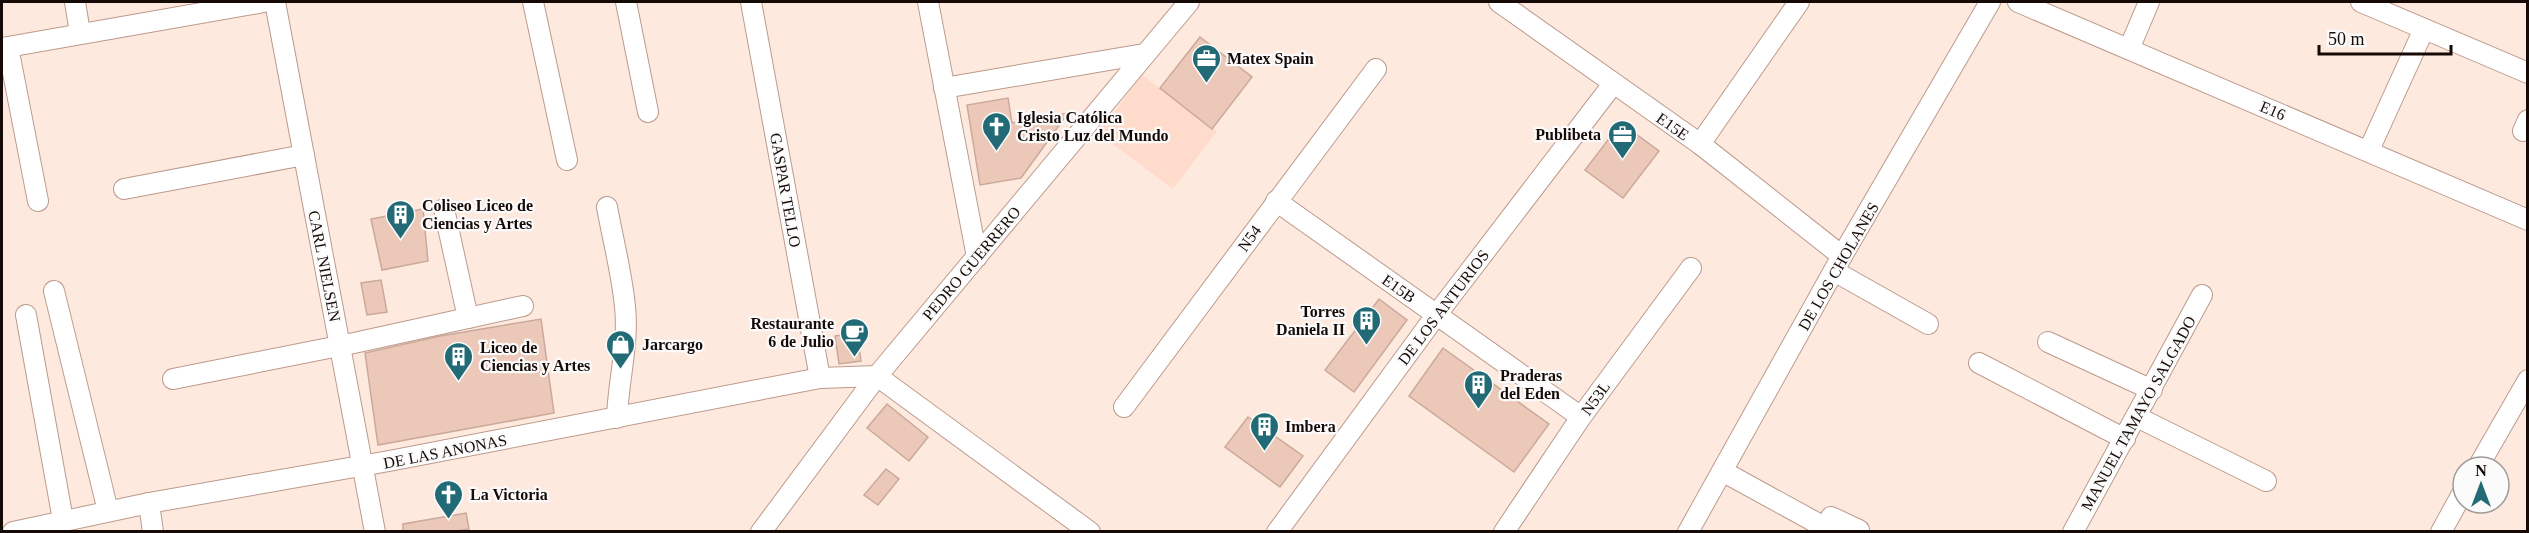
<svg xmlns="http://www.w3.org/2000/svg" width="2529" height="533" font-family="Georgia,serif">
	<rect width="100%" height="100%" fill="#fee9df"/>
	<polygon fill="#fedbcb" points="1142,75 1217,131 1173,189 1098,133"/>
	<g fill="#ebc8b8" stroke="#cba99a" stroke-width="1.5">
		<polygon points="1200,37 1252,77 1212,129 1160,88"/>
		<polygon points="1008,98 1012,123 1068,113 1021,178 980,185 967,105"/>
		<polygon points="1621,123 1659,151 1623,198 1585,170"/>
		<polygon points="423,209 428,261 382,270 371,219"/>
		<polygon points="381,280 387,312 367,315 361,283"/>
		<polygon points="1379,299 1407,320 1354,392 1325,370"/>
		<polygon points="541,319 554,413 378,445 365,353 440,336"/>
		<polygon points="857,332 861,361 839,364 835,336"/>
		<polygon points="1443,348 1549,424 1514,472 1409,396"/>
		<polygon points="887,404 928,437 909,461 867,428"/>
		<polygon points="1248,417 1303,456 1280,487 1225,447"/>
		<polygon points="886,469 899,479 878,505 864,495"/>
		<polygon points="466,513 469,529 455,531 403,531 403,524"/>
	</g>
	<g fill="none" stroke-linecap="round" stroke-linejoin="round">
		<defs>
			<g id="minor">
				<polyline points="75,2 80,33"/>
				<polyline points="275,2 375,532"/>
				<polyline points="533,2 567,160"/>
				<polyline points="626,2 648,112"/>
				<polyline points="751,2 820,378"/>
				<polyline points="928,2 977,257"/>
				<polyline points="1499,2 1700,144 1842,256"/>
				<polyline points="2018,2 2528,220"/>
				<polyline points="2361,2 2528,73"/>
				<polyline points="8,47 38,201"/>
				<polyline points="2,48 264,2"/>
				<polyline points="2129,49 2149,2"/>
				<polyline points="944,88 1144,54"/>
				<polyline points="2523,131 2528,120"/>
				<polyline points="1700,144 1799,2"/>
				<polyline points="2369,150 2424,29"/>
				<polyline points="124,189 304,155"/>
				<polyline points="1276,201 1581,417"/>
				<path d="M 607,207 C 613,240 622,274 625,307 C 629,344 618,381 617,418"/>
				<polyline points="444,209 468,318"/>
				<polyline points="1834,271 1928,324"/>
				<polyline points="54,291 108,511"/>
				<polyline points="26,315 63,520"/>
				<polyline points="2048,342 2152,390"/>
				<polyline points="1979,363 2125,439"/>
				<polyline points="877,376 1090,532"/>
				<polyline points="173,379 354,343 523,306"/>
				<polyline points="1124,407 1376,69"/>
				<polyline points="2137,417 2266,481"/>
				<polyline points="2478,467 2528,380"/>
				<polyline points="1722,471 1826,528"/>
				<polyline points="149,503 153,532"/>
				<polyline points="13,532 149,503 389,461 820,378 877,376"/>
				<polyline points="761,532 877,376 1189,2"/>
				<polyline points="1277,532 1437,314 1613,84"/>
				<polyline points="1504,532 1581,417 1691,268"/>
				<polyline points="1688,532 1842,256 1990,2"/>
				<polyline points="1824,532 1831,517 1859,530"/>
				<polyline points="2073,532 2202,295"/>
				<polyline points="2441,532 2463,492"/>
			</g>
		</defs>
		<use href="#minor" stroke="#bc9a8b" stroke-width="22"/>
		<use href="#minor" stroke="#fff" stroke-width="20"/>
	</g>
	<defs>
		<symbol id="office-pin" viewBox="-11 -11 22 30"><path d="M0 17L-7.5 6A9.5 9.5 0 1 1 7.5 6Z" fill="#216a76" stroke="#fbfbfb"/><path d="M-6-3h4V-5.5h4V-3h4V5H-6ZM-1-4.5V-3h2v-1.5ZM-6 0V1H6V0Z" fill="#fff"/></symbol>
		<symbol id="church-pin" viewBox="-11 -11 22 30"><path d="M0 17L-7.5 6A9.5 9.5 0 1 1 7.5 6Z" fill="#216a76" stroke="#fbfbfb"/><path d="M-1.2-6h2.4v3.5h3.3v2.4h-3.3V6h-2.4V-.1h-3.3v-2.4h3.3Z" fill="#fff"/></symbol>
		<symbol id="building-pin" viewBox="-11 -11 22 30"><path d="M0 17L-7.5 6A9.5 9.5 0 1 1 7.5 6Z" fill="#216a76" stroke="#fbfbfb"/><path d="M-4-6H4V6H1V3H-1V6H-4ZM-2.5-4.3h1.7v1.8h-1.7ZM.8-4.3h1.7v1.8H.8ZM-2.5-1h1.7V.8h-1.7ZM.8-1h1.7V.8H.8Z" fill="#fff"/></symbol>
		<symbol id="cafe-pin" viewBox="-11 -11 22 30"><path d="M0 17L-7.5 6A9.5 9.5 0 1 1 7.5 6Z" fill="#216a76" stroke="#fbfbfb"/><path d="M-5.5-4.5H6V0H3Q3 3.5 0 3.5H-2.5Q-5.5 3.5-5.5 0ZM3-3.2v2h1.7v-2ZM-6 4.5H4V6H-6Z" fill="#fff"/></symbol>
		<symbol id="shop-pin" viewBox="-11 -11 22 30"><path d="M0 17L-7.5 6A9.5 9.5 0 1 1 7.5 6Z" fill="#216a76" stroke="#fbfbfb"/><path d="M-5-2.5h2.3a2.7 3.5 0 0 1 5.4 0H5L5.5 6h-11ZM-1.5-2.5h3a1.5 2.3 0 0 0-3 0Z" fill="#fff"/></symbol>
	</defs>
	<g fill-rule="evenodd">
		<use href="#office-pin" x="1190" y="42" width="33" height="45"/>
		<use href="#church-pin" x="980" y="110" width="33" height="45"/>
		<use href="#office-pin" x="1606" y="118" width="33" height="45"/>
		<use href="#building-pin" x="384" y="198" width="33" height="45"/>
		<use href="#building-pin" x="1350" y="304" width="33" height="45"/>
		<use href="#cafe-pin" x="838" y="316" width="33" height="45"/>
		<use href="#shop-pin" x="604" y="328" width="33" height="45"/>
		<use href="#building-pin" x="442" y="340" width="33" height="45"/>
		<use href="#building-pin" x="1462" y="368" width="33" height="45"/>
		<use href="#building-pin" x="1248" y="410" width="33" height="45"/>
		<use href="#church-pin" x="432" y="478" width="33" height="45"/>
	</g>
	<g text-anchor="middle" stroke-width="4.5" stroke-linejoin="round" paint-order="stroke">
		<g font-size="16" font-weight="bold" fill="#150a06" stroke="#fbfbfb" text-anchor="start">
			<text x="1227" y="64">Matex Spain</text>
			<text x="1017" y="123">Iglesia Católica<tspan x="1017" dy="18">Cristo Luz del Mundo</tspan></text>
			<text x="1601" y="140" text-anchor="end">Publibeta</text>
			<text x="422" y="211">Coliseo Liceo de<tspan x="422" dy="18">Ciencias y Artes</tspan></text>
			<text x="1345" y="317" text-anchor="end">Torres<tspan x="1345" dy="18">Daniela II</tspan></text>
			<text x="834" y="329" text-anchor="end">Restaurante<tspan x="834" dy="18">6 de Julio</tspan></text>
			<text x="642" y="350">Jarcargo</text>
			<text x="480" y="353">Liceo de<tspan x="480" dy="18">Ciencias y Artes</tspan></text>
			<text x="1500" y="381">Praderas<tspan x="1500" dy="18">del Eden</tspan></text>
			<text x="1285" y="432">Imbera</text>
			<text x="470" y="500">La Victoria</text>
		</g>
		<g font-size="16" fill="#150a06" stroke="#fbfbfb">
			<text transform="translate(2273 110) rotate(23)" y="6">E16</text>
			<text transform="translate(1673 126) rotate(35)" y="6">E15E</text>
			<text transform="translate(786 190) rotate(80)" y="6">GASPAR TELLO</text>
			<text transform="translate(1249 238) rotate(-54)" y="6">N54</text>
			<text transform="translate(971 263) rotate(-50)" y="6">PEDRO GUERRERO</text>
			<text transform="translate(325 266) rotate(79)" y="6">CARL NIELSEN</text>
			<text transform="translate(1838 266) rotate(-60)" y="6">DE LOS CHOLANES</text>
			<text transform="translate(1399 288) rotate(35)" y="6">E15B</text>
			<text transform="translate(1443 307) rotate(-53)" y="6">DE LOS ANTURIOS</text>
			<text transform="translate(1595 398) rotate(-54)" y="6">N53L</text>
			<text transform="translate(2138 413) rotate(-61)" y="6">MANUEL TAMAYO SALGADO</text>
			<text transform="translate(445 451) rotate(-11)" y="6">DE LAS ANONAS</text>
		</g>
	</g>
	<rect width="2529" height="533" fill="none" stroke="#150a06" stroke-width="6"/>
	<g transform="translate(2481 485)"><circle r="28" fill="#fbfbfb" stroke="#9f9b99" stroke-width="1.5"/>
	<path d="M0-4.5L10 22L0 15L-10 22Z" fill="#216a76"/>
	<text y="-9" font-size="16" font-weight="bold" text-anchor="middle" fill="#150a06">N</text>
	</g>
	<path d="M2319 45v9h132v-9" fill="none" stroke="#150a06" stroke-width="3"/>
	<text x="2328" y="45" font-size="18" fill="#150a06" stroke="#fbfbfb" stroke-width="4.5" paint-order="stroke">50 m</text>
</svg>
